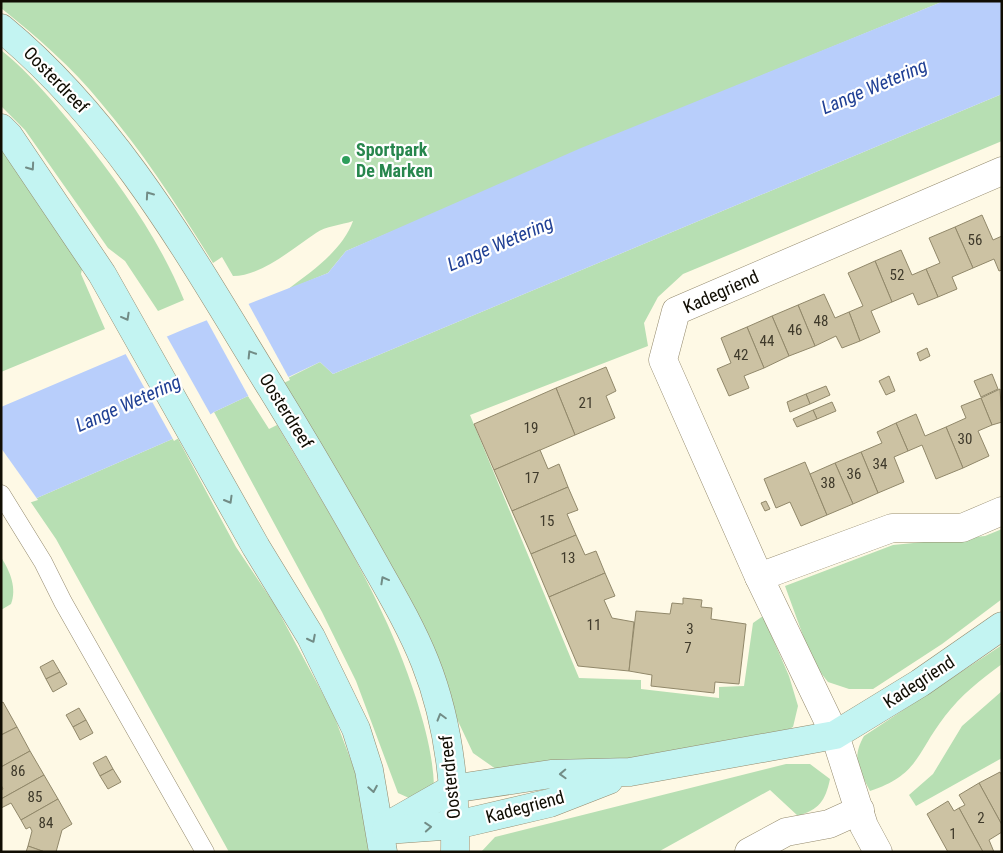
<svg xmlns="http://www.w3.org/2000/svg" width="1003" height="853" font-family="'Roboto Condensed',sans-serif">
	<rect width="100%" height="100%" fill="#fef9e5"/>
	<g fill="#b7dfb3">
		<path d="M 1,1 L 944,1 L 707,98 L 346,251 L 328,273 L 287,290 C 312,271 342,251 353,221 C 342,225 325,226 316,233 C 293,248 262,276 233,276 L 222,257 L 213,263 C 179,208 143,152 101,103 C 72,67 37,37 1,8 Z"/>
		<path d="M 1,50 C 31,74 55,104 79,133 C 120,185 159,238 184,300 L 158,311 L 125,261 L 108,248 L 25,130 L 1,106 Z"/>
		<polygon points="1002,94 1002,141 683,274 658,297 644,323 648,346 470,415 579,678 641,680 641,689 719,698 719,687 744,686 753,623 763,616 789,676 798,706 793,727 781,733 538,777 503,774 473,753 355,502 282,381 320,362 333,374"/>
		<polygon points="1,139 83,264 81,274 105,329 1,372"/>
		<path d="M 248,396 L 269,429 L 277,425 C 329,513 385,600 416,698 C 425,727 433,756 434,786 L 425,796 L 409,798 L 398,793 L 356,681 L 322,612 L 214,412 Z"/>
		<polygon points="177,437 236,547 275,605 333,713 367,803 374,852 229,852 56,539 30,501"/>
		<polygon points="1002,529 1002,599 942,644 873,689 849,689 828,682 813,663 785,586 893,545 985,536"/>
		<path d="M 1,557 C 10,571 17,588 11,604 L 1,610 Z"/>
		<path d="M 1002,645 L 1002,664 C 980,680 961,695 945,716 C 917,752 919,775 870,791 C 859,769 851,759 864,736 Z"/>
		<polygon points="1002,691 1002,758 916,806 909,795 933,774 962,726"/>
		<path d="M 786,764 L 810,764 L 830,779 C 825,802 819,809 798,816 L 770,790 L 658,852 L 481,852 L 495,837 Z"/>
	</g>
	<polygon fill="#b8cefb" points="944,1 1002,1 1002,94 333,374 320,362 214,412 177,437 30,501 1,509 1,407 187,328 328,273 346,251 581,148"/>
	<g fill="#fef9e5">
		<polygon points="248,303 290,380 250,399 206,319"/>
		<polygon points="166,335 212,417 174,441 125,353"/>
		<polygon points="1,448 38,500 1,512"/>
	</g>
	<g fill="#ccc2a3" stroke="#91886a">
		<polygon points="982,215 993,240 1002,236 1002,270 999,271 994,259 973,268 955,227"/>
		<polygon points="955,227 973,268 952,277 957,289 938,297 926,269 940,263 929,238"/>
		<polygon points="901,250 912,275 926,269 938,297 918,305 913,293 892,302 875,261"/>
		<polygon points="875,261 892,302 871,311 880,332 860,341 849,312 863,306 848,273"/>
		<polygon points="824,294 835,318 849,312 860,341 842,348 836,336 815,346 798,305"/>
		<polygon points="798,305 815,346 789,356 772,316"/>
		<polygon points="772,316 789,356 764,368 747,327"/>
		<polygon points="747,327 764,368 744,376 749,388 729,396 717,369 731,363 721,338"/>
		<polygon points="927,348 930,356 920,361 917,353"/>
		<polygon points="606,367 616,391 606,396 615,418 575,435 556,388"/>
		<polygon points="992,374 998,389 981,397 974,381"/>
		<polygon points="889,376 895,391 886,395 879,381"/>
		<polygon points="826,386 830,395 810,404 806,394"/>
		<polygon points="556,388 575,435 494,470 474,424"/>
		<polygon points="1000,389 1002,422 992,425 981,398"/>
		<polygon points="806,394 810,404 790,412 787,402"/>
		<polygon points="981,398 992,425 978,431 989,456 963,468 946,427 966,418 961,406"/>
		<polygon points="832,402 836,411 817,419 813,410"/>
		<polygon points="813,410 817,419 797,427 793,419"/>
		<polygon points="916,414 925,436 946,427 963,468 936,479 922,445 908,451 896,423"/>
		<polygon points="896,423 908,451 894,457 904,482 878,493 861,452 882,443 877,432"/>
		<polygon points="540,450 548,469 559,464 568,487 512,511 494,470"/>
		<polygon points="861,452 878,493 853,504 835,463"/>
		<polygon points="805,462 827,515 801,526 790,502 776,508 764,479"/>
		<polygon points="835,463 853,504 827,515 810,474"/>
		<polygon points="568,487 578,510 567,514 576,535 531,554 512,511"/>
		<polygon points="766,501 770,509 765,511 761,503"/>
		<polygon points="576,535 585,555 596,551 605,573 549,597 531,554"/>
		<polygon points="605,573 615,596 604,600 612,618 634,622 629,671 578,666 549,597"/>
		<polygon points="683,598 702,600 701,607 712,608 711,619 746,624 739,684 715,682 714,693 651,686 652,675 629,671 636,611 670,614 672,603 683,604"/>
		<polygon points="53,660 60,672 46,679 40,667"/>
		<polygon points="60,672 67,684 53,692 46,679"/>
		<polygon points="3,702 17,727 1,735 1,703"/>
		<polygon points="79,708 86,720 73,727 66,715"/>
		<polygon points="86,720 93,733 80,740 73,727"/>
		<polygon points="17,727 30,751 1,767 1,735"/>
		<polygon points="30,751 44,775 1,799 1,790 3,789 1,785 1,767"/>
		<polygon points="106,756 113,769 100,776 93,763"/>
		<polygon points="113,769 121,782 108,789 100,776"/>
		<polygon points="1000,772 1002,776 1002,825 979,783"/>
		<polygon points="44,775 58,799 21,820 11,803 1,808 1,799"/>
		<polygon points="979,783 1002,825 1002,832 989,840 994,852 983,852 959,808 965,805 959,795"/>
		<polygon points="58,799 72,824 62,830 56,852 45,852 28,846 32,831 30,827 26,829 21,820"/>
		<polygon points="948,801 954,811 959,808 983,852 948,852 927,814"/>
		<polygon points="28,846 45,852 26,852"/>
	</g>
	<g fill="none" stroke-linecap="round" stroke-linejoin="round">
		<defs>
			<polyline id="lane" points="1,494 43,562 63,602 205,852"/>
			<g id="street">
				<polyline points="759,577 892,528 962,528 1002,511"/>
				<polyline points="749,852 786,832 829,824 860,810"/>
				<polyline points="878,852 864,826 835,735 759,577 663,360 676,311 1002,171"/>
			</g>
			<g id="secondary">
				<path d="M 1,28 C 119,125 193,261 272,389 C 304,441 335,494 365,547 C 386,585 409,622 425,662 C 449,722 456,788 455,852"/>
				<polyline points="1,128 9,136 102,274 256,547 311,637 356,729 369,770 383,852"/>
				<polyline points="380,830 452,789 551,774 630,772 835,735 920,683 1002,626"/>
				<polyline points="386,830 456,825 550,803 609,780"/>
			</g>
		</defs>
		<use href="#lane" stroke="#948a6d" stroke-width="19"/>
		<use href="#street" stroke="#948a6d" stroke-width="29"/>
		<use href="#secondary" stroke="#948a6d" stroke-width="29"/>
		<use href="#lane" stroke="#fff" stroke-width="18"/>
		<use href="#street" stroke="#fff" stroke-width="28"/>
		<use href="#secondary" stroke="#c3f4f2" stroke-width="28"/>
	</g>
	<defs><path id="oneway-chevron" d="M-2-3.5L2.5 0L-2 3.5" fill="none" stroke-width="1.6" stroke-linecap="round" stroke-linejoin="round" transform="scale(1.25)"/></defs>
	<g stroke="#728c86">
		<use href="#oneway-chevron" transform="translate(31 167) rotate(55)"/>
		<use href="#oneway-chevron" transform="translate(149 195) rotate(-125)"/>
		<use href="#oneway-chevron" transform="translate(126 317) rotate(61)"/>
		<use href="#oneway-chevron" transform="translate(251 354) rotate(-122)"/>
		<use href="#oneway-chevron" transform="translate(229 500) rotate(60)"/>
		<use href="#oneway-chevron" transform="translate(384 580) rotate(-119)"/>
		<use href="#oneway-chevron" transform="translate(312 639) rotate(63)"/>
		<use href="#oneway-chevron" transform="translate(441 717) rotate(-106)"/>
		<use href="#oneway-chevron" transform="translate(563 774) rotate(178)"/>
		<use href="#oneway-chevron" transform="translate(373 789) rotate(80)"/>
		<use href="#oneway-chevron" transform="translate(428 827) rotate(-4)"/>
	</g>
	<circle fill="#2e9e5b" stroke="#fff" stroke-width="2" cx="346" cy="160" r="5"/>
	<g text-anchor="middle" stroke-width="4.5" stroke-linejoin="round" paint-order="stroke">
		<g font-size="15" fill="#3f3a2b">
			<text x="975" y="245">56</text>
			<text x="897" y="280">52</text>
			<text x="821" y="326">48</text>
			<text x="795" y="335">46</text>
			<text x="767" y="346">44</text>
			<text x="741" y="360">42</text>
			<text x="586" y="408">21</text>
			<text x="531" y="433">19</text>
			<text x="965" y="444">30</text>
			<text x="880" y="469">34</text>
			<text x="854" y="479">36</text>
			<text x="532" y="483">17</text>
			<text x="828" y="488">38</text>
			<text x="547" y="526">15</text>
			<text x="568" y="563">13</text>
			<text x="594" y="630">11</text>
			<text x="690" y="634">3</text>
			<text x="688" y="653">7</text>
			<text x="18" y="776">86</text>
			<text x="35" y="802">85</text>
			<text x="981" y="823">2</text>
			<text x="46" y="828">84</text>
			<text x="953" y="839">1</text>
		</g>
		<g font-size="18" fill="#100d03" stroke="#fff">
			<text transform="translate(56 80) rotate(46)" y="6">Oosterdreef</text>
			<text transform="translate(721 292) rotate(-24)" y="6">Kadegriend</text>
			<text transform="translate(286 411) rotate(58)" y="6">Oosterdreef</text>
			<text transform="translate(919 682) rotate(-33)" y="6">Kadegriend</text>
			<text transform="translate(450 777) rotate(-96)" y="6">Oosterdreef</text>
			<text transform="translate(525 807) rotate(-15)" y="6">Kadegriend</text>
		</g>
		<g font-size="18" font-weight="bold" fill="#27864d" stroke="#fff" text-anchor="start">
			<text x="356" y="156">Sportpark<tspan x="356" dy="21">De Marken</tspan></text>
		</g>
		<g font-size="19" font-style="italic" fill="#214195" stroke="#fff">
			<text transform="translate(874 86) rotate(-23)" y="7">Lange Wetering</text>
			<text transform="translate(500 243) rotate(-23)" y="7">Lange Wetering</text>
			<text transform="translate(128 403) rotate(-24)" y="7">Lange Wetering</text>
		</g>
	</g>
	<rect width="1003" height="853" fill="none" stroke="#100d03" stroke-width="5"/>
</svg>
